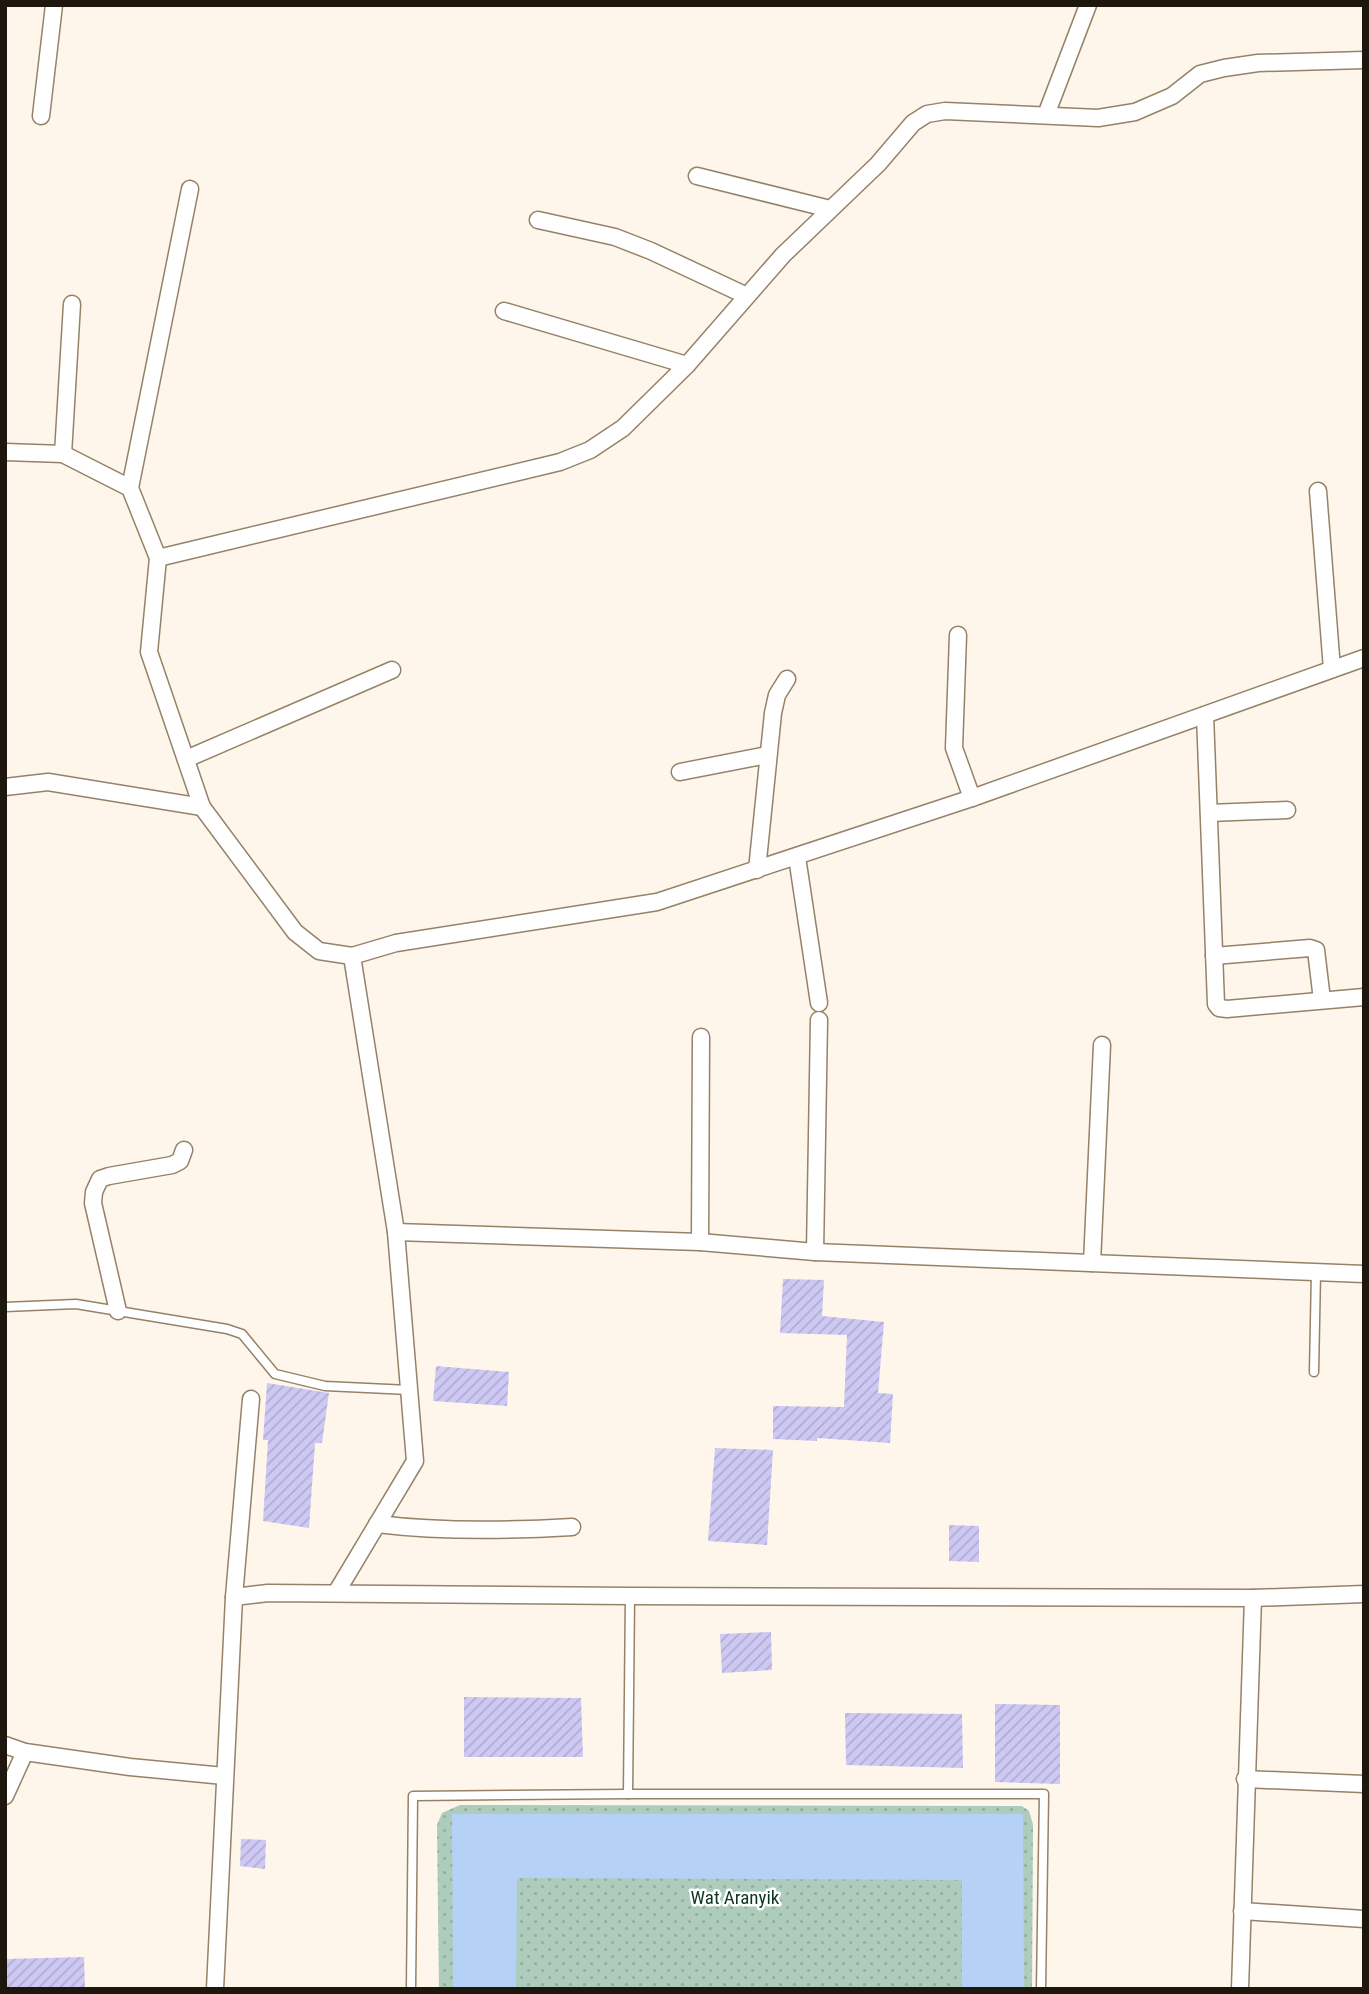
<svg xmlns="http://www.w3.org/2000/svg" width="1369" height="1994" font-family="'Roboto Condensed',sans-serif">
	<defs>
		<pattern id="grass-dots" width="8" height="8" patternUnits="userSpaceOnUse" patternTransform="scale(1.75)"><rect width="8" height="8" fill="#adccbb"/><path d="M2 2h.1M6 6h.1" fill="none" stroke="#94aea0" stroke-width="1.8" stroke-linecap="round"/></pattern>
		<pattern id="building-hatch" width="6" height="6" patternUnits="userSpaceOnUse" patternTransform="scale(1.75)"><rect width="6" height="6" fill="#cdc9f4"/><path d="M-1 1l2-2M0 6l6-6M5 7l2-2" fill="none" stroke="#b0acd0"/></pattern>
	</defs>
	<rect width="100%" height="100%" fill="#fef6ea"/>
	<polygon fill="url(#grass-dots)" points="460,1805 1022,1806 1029,1811 1033,1824 1032,1989 439,1989 437,1825 442,1813"/>
	<polygon fill="#b6d1f6" points="452,1814 1023,1814 1024,1989 962,1989 962,1880 517,1878 516,1989 453,1989"/>
	<g fill="url(#building-hatch)">
		<polygon points="783,1279 824,1280 822,1316 884,1322 878,1393 893,1394 890,1443 817,1438 817,1441 773,1439 773,1406 844,1407 847,1335 780,1333"/>
		<polygon points="436,1366 509,1372 507,1406 433,1401"/>
		<polygon points="267,1383 329,1393 322,1443 315,1443 309,1528 263,1521 268,1440 263,1440"/>
		<polygon points="715,1448 773,1450 767,1545 708,1541"/>
		<polygon points="949,1525 979,1526 979,1562 949,1561"/>
		<polygon points="771,1632 772,1670 722,1673 720,1634"/>
		<polygon points="464,1697 581,1698 583,1757 464,1757"/>
		<polygon points="995,1704 1060,1705 1060,1784 995,1782"/>
		<polygon points="845,1713 962,1714 963,1768 846,1765"/>
		<polygon points="241,1839 266,1840 265,1869 240,1866"/>
		<polygon points="84,1957 85,1989 5,1989 5,1959"/>
	</g>
	<g fill="none" stroke-linecap="round" stroke-linejoin="round">
		<defs>
			<g id="lane">
				<polyline points="5,1307 76,1304 227,1329 242,1334 275,1374 325,1386 409,1390"/>
				<polyline points="1314,1372 1316,1272"/>
				<polyline points="628,1794 630,1596"/>
				<polyline points="411,1989 413,1796 628,1794 1044,1794 1041,1989"/>
			</g>
			<g id="street">
				<polyline points="1046,115 1088,5"/>
				<polyline points="41,116 54,5"/>
				<polyline points="697,176 830,209"/>
				<polyline points="538,220 615,237 651,251 747,296"/>
				<polyline points="504,311 687,365"/>
				<polyline points="5,452 63,454 130,488 158,558 149,652 202,807 295,932 319,951 352,956"/>
				<polyline points="63,454 72,304"/>
				<polyline points="130,488 190,189"/>
				<polyline points="1318,491 1332,669"/>
				<polyline points="158,558 560,462 590,450 623,428 687,365 783,255 878,164 913,123 927,114 945,111 1098,118 1135,112 1172,96 1200,74 1224,68 1258,63 1364,60"/>
				<polyline points="958,635 954,748 972,798"/>
				<polyline points="1205,715 1216,1004 1219,1008 1227,1009 1364,997"/>
				<polyline points="186,759 392,670"/>
				<polyline points="680,772 767,755"/>
				<polyline points="5,787 48,782 202,807"/>
				<polyline points="1209,813 1287,810"/>
				<polyline points="797,857 819,1003"/>
				<polyline points="757,870 773,713 777,695 787,679"/>
				<polyline points="1214,956 1310,948 1316,950 1322,1000"/>
				<polyline points="396,1232 700,1242 815,1252 1364,1274"/>
				<polyline points="700,1242 701,1037"/>
				<polyline points="815,1252 819,1020"/>
				<polyline points="1092,1263 1102,1045"/>
				<polyline points="118,1311 93,1203 94,1192 100,1179 109,1176 172,1165 180,1161 184,1150"/>
				<path d="M 377,1524 C 442,1532 506,1531 572,1527"/>
				<polyline points="336,1593 415,1461 396,1232 352,956 396,943 657,902 972,798 1364,658"/>
				<polyline points="234,1597 251,1399"/>
				<polyline points="5,1745 25,1752 130,1767 224,1776"/>
				<polyline points="1245,1779 1364,1784"/>
				<polyline points="5,1796 25,1752"/>
				<polyline points="1242,1911 1364,1919"/>
				<polyline points="215,1989 234,1597 268,1593 630,1596 1253,1598 1364,1594"/>
				<polyline points="1240,1989 1253,1598"/>
			</g>
		</defs>
		<use href="#lane" stroke="#958268" stroke-width="11"/>
		<use href="#street" stroke="#958268" stroke-width="19"/>
		<use href="#lane" stroke="#fff" stroke-width="8"/>
		<use href="#street" stroke="#fff" stroke-width="16"/>
	</g>
	<g text-anchor="middle" stroke-width="5" stroke-linejoin="round" paint-order="stroke">
		<g font-size="19" fill="#0e3524" stroke="#fff">
			<text x="735" y="1904">Wat Aranyik</text>
		</g>
	</g>
	<rect width="1369" height="1994" fill="none" stroke="#1e170d" stroke-width="14"/>
</svg>
